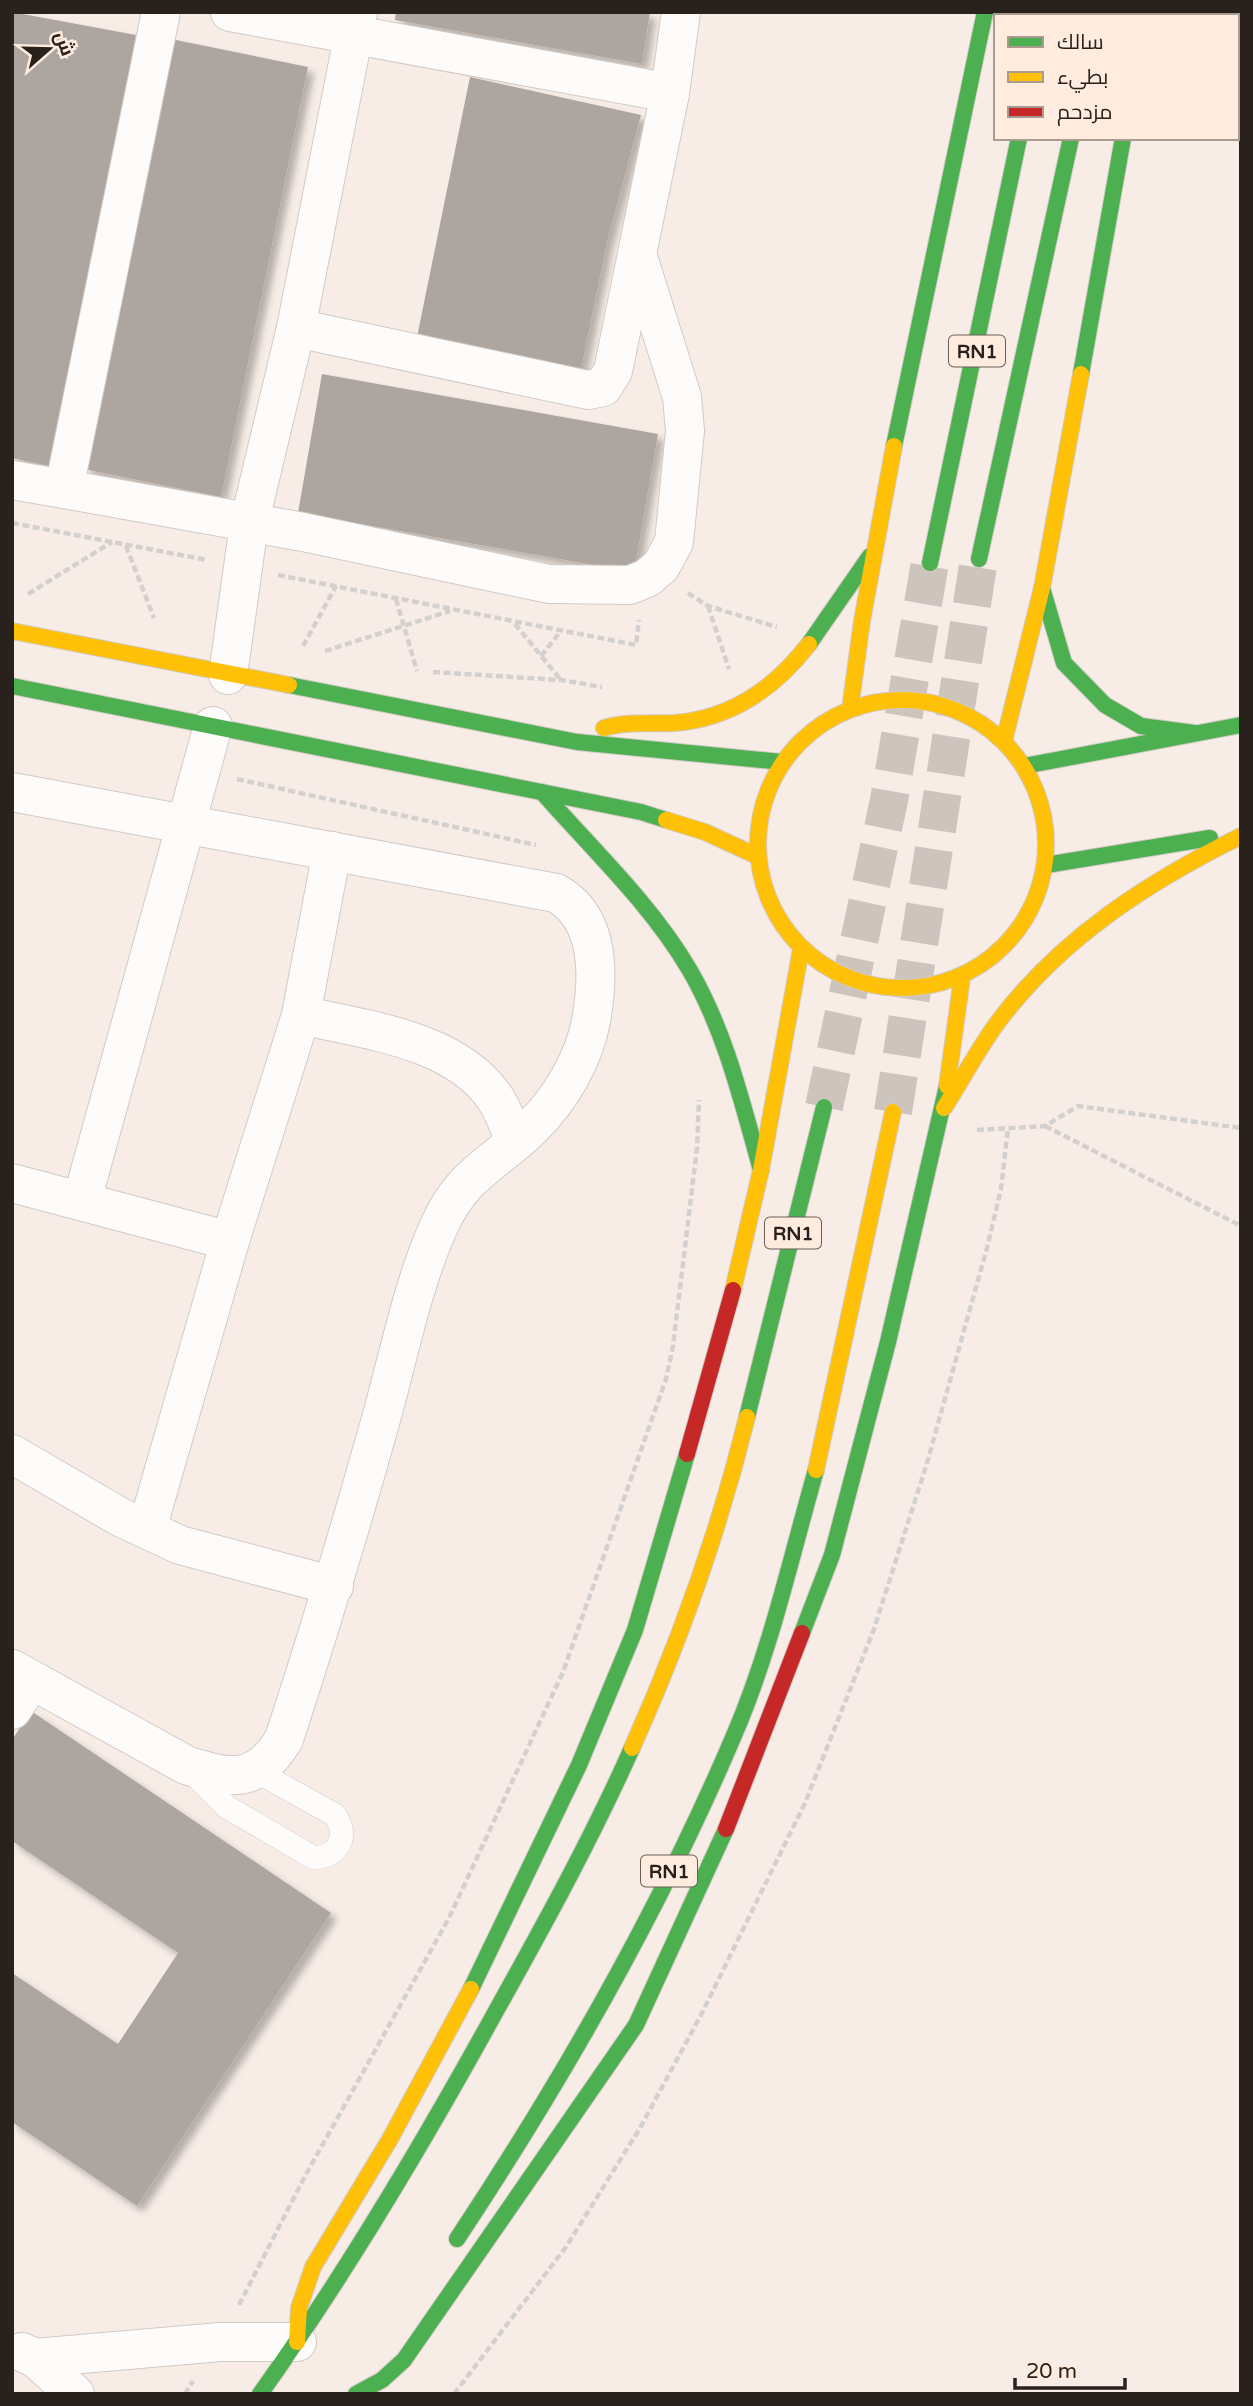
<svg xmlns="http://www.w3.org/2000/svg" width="1253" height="2406" font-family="'Varela Round',Cairo,sans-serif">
	<defs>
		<filter id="shadow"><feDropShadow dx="6" dy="6" stdDeviation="3.5" flood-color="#0004"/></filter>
	</defs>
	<rect width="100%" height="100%" fill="#f7ede6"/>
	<g fill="#ada59f" filter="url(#shadow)">
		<polygon points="12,12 136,35 54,467 12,458"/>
		<polygon points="396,12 650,12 642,64 395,20"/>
		<polygon points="171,39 308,67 221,497 84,469"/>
		<polygon points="470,77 641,115 607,242 580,375 416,342"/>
		<polygon points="322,374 658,434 634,572 298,513"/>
		<polygon points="31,1711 331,1913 137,2206 12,2122 12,1973 118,2044 178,1953 12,1841 12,1740"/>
	</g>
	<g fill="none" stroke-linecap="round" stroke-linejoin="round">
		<g stroke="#cec4be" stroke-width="38" stroke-dasharray="38 19" stroke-linecap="butt">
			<polyline points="824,1107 889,800 930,563"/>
			<polyline points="893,1112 979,559"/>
		</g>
		<defs>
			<path id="lane" d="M 192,1772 L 227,1807 L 314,1858 C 339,1856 349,1837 335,1815 L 256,1771"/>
			<g id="street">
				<polyline points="161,12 64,489 303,532 549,584 630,585 647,578 661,566 674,542 685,431 682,397 637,254"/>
				<polyline points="230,12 670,93"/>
				<polyline points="296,328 588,390 603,387 613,371 670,93 681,12"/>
				<polyline points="12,480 64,489"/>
				<polyline points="228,675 249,524 296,328 358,12"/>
				<path d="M 12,792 L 556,893 C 601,918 599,976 591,1021 C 584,1059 560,1100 532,1127 C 495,1164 463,1172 439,1226 C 412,1286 399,1355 381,1419 C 351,1526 319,1632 284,1739 C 257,1784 231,1780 186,1765 L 12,1669"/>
				<path d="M 301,1015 C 365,1030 455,1039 495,1098 C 504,1111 509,1127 515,1142"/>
				<polyline points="12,1183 230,1241"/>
				<polyline points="82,1200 213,726"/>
				<polyline points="12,1454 120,1517 180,1545 334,1586"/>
				<polyline points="147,1529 230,1241 301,1015 332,851"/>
				<polyline points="12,1710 31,1681"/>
				<polyline points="22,2352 35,2358 75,2394"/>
				<polyline points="35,2358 220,2342 297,2342"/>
			</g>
			<g id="fast">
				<polyline points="1097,16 1098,12"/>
				<polyline points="1144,16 1145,12"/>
				<polyline points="1081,374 1123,138"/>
				<polyline points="894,446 985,12"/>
				<polyline points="979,559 1071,138"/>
				<polyline points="930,563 1019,138"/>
				<polyline points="1042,588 1064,663 1105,705 1141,726 1194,733"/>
				<polyline points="809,644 870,556"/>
				<polyline points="289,685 577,742 782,762"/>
				<polyline points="12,686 641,812 666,820"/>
				<polyline points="1024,766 1241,725"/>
				<path d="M 542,792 C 592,849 650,903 689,969 C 725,1030 742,1102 761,1170"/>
				<polyline points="1046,865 1210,838"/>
				<polyline points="747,1417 824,1107"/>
				<polyline points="802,1633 832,1555 888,1342 947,1086"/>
				<polyline points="471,1989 579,1765 635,1630 687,1454"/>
				<path d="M 457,2239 C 563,2079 660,1910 735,1733 C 771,1649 791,1557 816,1470"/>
				<path d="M 260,2394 C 347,2272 424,2142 496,2011 C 544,1925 592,1838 632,1748"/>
				<polyline points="356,2394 382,2380 404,2360 636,2025 726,1829"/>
			</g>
			<g id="slow">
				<polyline points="12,631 289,685"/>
				<circle cx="902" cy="844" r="144"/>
				<polyline points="850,709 862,621 894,446"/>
				<path d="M 604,728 C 626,721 650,724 674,723 C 730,719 775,688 809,644"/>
				<polyline points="1004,741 1042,588 1081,374"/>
				<polyline points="666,820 705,832 757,856"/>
				<polyline points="947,1086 962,978"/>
				<path d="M 944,1108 C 962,1080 978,1049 998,1022 C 1061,938 1148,882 1241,836"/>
				<polyline points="733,1290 761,1170 801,949"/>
				<polyline points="816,1470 893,1112"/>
				<path d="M 632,1748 C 680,1641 719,1531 747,1417"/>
				<polyline points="297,2342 299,2308 313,2267 390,2139 471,1989"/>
			</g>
			<g id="jam">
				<polyline points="1042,12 1042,16"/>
				<polyline points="687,1454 733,1290"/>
				<polyline points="726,1829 802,1633"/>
			</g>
		</defs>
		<use href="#lane" stroke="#d2cac4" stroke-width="24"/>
		<use href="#street" stroke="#d2cac4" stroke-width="40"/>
		<use href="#fast" stroke="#d2cac4" stroke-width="18"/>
		<use href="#slow" stroke="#d2cac4" stroke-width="18"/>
		<use href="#jam" stroke="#d2cac4" stroke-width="18"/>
		<g stroke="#d4d0cf" stroke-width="4.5" stroke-dasharray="7 3.5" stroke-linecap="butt">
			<polyline points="12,523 207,560"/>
			<polyline points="126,546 154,618"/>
			<polyline points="278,575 636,645 639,620"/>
			<polyline points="688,593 708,606 777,627"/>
			<polyline points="28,594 112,542"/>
			<polyline points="396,599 417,671"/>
			<polyline points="708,606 729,669"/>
			<polyline points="515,624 560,679"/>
			<polyline points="303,646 336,586"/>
			<polyline points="325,651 450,611"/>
			<polyline points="541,656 560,632"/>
			<polyline points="433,672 561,680 602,687"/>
			<polyline points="237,779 536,845"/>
			<polyline points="1045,1126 1241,1226"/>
			<polyline points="977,1130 1045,1126 1078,1106 1241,1128"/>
			<polyline points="239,2305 304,2178 449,1918 563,1672 666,1379 673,1346 697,1148 699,1100"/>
			<polyline points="185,2394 193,2381"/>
			<polyline points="454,2394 566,2247 640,2128 702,2013 805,1803 874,1629 927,1463 987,1248 1001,1189 1008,1128"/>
		</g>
		<use href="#lane" stroke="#fefcfb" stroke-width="23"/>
		<use href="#street" stroke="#fefcfb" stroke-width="38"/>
		<use href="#fast" stroke="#4caf50" stroke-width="16"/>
		<use href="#slow" stroke="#ffc107" stroke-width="16"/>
		<use href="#jam" stroke="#c62828" stroke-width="16"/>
	</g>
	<g text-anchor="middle" stroke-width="6" stroke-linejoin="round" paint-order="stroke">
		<g fill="#ffecde" stroke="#685e56" stroke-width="2">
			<rect x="949" y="335.5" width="56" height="31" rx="5"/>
			<rect x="765" y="1217.5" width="56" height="31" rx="5"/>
			<rect x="641" y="1855.5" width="56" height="31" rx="5"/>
		</g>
		<g font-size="19" font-weight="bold" fill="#28211c">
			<text x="977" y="358">RN1</text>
			<text x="793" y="1240">RN1</text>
			<text x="669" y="1878">RN1</text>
		</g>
	</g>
	<rect width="1253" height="2406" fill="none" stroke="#28211c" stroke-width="28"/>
	<rect x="994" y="14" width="245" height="126" fill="#ffecde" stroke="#a99b90" stroke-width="2"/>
	<rect x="1008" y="37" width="35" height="10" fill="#4caf50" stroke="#a99b90" stroke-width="2"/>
	<text x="1057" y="49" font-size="21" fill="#28211c">سالك</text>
	<rect x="1008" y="72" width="35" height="10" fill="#ffc107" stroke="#a99b90" stroke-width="2"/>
	<text x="1057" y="84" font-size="21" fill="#28211c">بطيء</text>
	<rect x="1008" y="107" width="35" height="10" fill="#c62828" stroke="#a99b90" stroke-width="2"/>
	<text x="1057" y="119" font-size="21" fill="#28211c">مزدحم</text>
	<g transform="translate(49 49) rotate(70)" stroke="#ffecde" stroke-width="5" paint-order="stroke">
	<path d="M0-5L12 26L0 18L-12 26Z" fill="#28211c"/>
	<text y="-10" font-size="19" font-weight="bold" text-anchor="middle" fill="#28211c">ش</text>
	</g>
	<path d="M1015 2378v10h110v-10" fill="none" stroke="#28211c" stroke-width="3.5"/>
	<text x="1026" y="2378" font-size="21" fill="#28211c" stroke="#ffecde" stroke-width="5" paint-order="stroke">20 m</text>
</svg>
